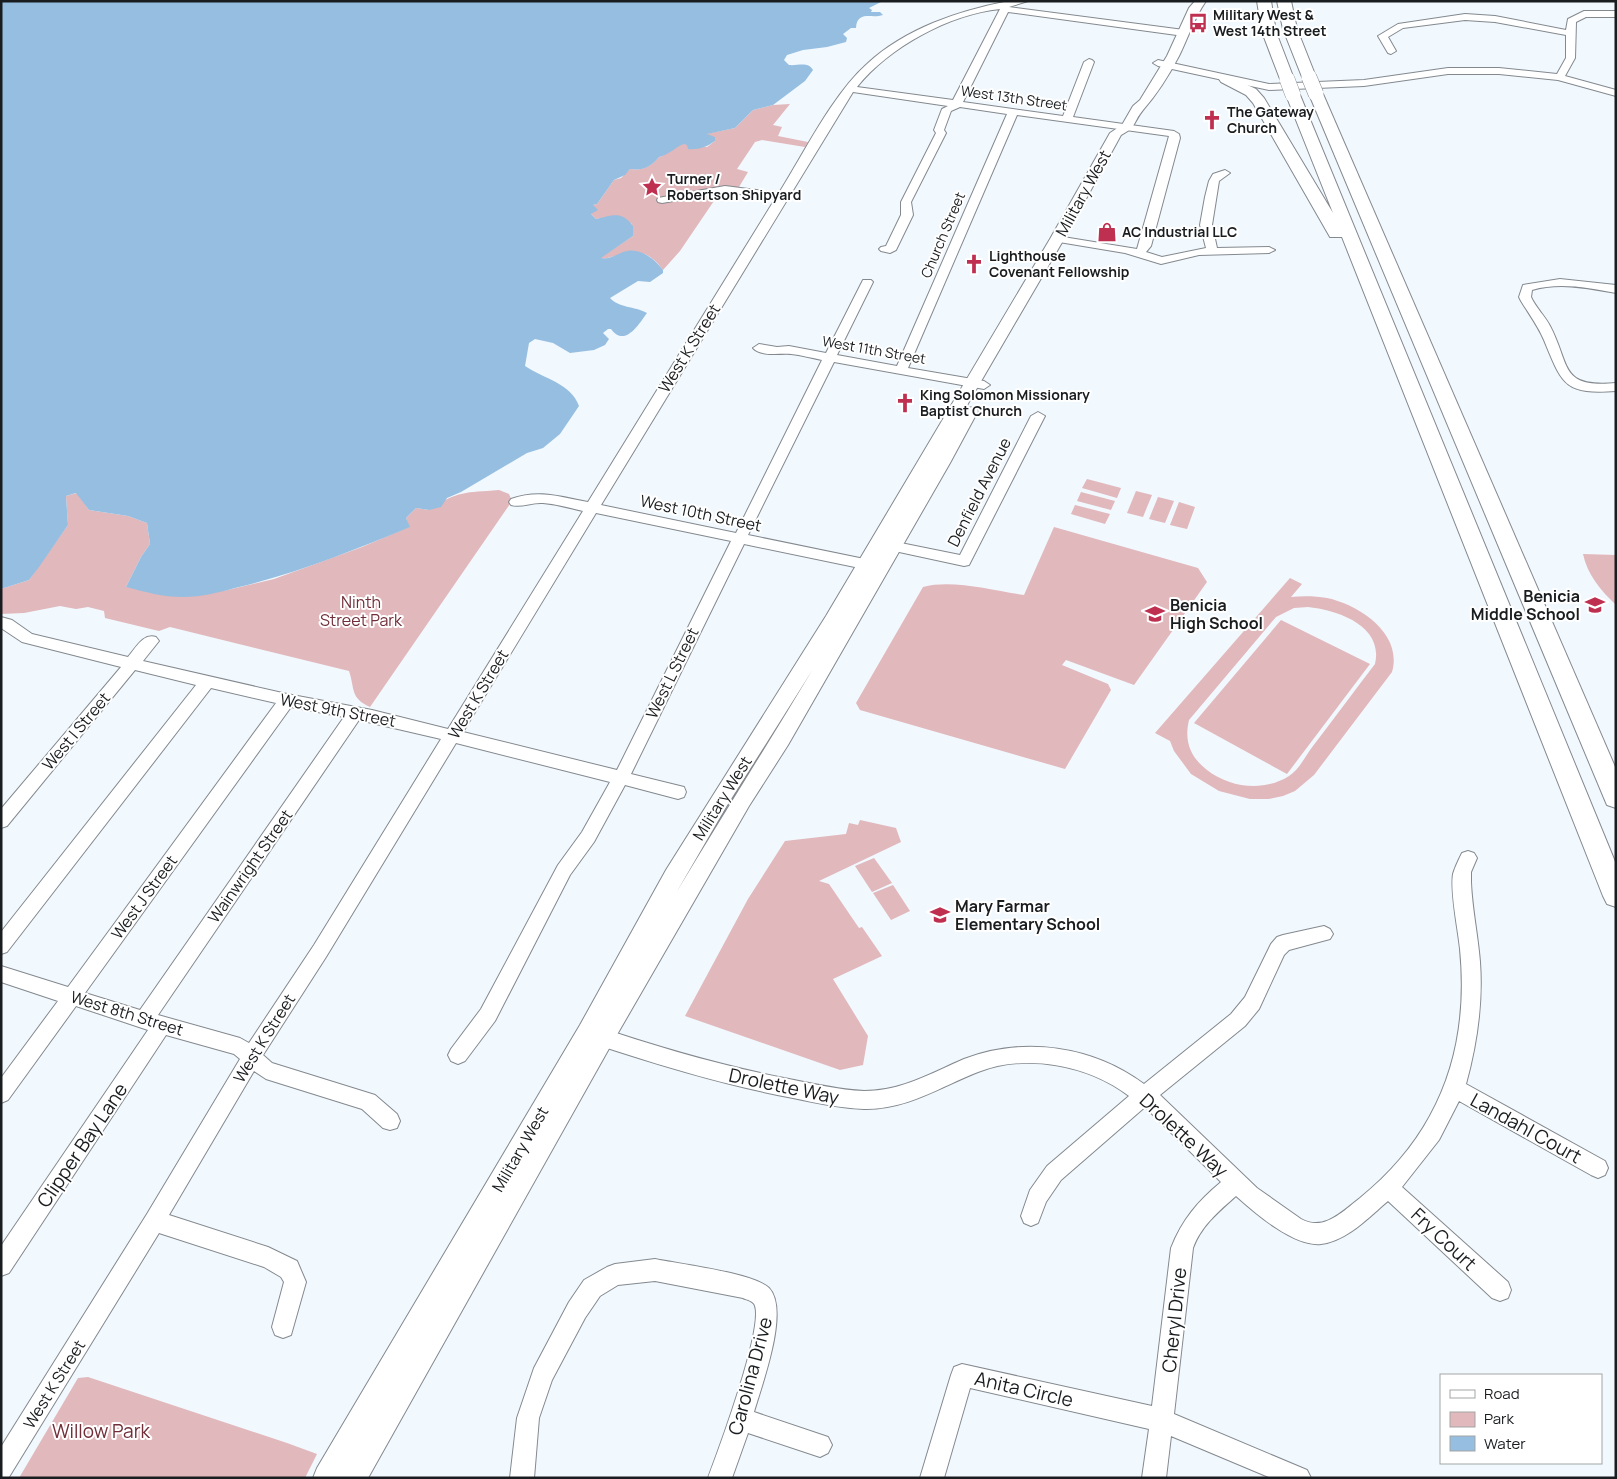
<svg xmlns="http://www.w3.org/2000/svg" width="1617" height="1479" font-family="Manrope,sans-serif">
	<rect width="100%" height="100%" fill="#f1f8fe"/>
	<g fill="#e1b8bb" fill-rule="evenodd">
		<path d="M 790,104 L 773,125 L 782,127 L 778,136 L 808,142 L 805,147 L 762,140 L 755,142 L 737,169 L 748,172 L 739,187 L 725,189 L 720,192 L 680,251 L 663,270 C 649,251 637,249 615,256 C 609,257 606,260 600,258 L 633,236 L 632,224 C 622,217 607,217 596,219 L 591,214 L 593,205 L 597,204 L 614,180 L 621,178 L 630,169 C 642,171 651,167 659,157 C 668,155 674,145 683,144 C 690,144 699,146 707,147 L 715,141 L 705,134 L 735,128 L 753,110 L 773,105 Z"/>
		<polygon points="1087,479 1121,488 1117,498 1082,488"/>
		<path d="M 499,490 L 509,494 L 512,501 L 370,707 C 350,698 355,689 349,671 L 170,627 L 159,631 L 105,618 L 104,611 L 88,607 L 76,609 L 60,606 L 24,613 L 1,614 L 1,589 L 29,580 L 68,525 L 66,496 L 77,493 L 89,510 L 128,516 L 147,523 L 150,544 L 141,557 L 126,587 L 223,591 L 274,579 L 362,547 L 409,527 L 406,518 L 416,508 L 429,510 C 459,490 465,493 499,490 Z"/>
		<polygon points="1136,491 1152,495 1143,517 1127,513"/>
		<polygon points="1081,492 1115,501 1111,510 1077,501"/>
		<polygon points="1158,497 1174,501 1165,523 1149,519"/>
		<polygon points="1179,502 1195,507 1187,529 1170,525"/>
		<polygon points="1075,505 1110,514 1105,524 1071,514"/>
		<path d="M 1054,527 L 1198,568 L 1207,582 L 1134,685 L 1066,660 L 1062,665 L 1108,684 L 1111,690 L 1065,769 L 860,710 L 856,703 L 923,587 C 953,579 994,591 1024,595 Z"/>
		<path d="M 1583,554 L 1616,555 L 1616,605 C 1601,591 1587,574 1583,554 Z"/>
		<path d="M 1290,578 L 1302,584 L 1291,597 C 1303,596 1315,596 1327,598 C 1360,605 1403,634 1392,672 L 1314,775 L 1295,791 L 1283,796 L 1269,799 L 1250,799 L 1219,791 L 1191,774 L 1174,751 L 1170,741 L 1155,733 ZM 1308,607 C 1338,610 1384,626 1375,664 C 1354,691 1334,719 1313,746 C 1306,755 1299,770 1289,776 C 1264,792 1230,788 1207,770 C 1190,757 1184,741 1189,720 L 1276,617 L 1294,608 Z"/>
		<polygon points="1281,620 1370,664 1287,774 1194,723"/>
		<polygon points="860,820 896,828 901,842 819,881 829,884 859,928 862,927 882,956 833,979 868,1036 863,1065 840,1070 685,1016 748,899 785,841 846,834 849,823 858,825"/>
		<polygon points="874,858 892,883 872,892 855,866"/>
		<polygon points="893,885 910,911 891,920 873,893"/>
		<polygon points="88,1377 287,1443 317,1454 305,1478 19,1478 78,1378"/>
	</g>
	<path fill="#95bee1" d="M 1,1 L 883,1 L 869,8 L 872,10 L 871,12 L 880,12 L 883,15 C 872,19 857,10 856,28 L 851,28 L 843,34 L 847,38 L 846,42 L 827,47 L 803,50 L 787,55 L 784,60 L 789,65 C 798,66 808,61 813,70 L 805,81 L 773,105 L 753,110 L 735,128 L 707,134 L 715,137 L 715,141 C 707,147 698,150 688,149 L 687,145 L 684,144 C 675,147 669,155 659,157 C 651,167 643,171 630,169 L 625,175 L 614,180 L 597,204 L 593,205 L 598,210 L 591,214 L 596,219 C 612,216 621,210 633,226 L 633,236 L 601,258 C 608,260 616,255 623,252 C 638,246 654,258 663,270 L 663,273 L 650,282 L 638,281 L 610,298 C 619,308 634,306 647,313 C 639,324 625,348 611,329 L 608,329 L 603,333 L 609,339 L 605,345 L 594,350 L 570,353 L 553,343 L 535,339 L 529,343 L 525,366 C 544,379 571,383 579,406 L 560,434 L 543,448 L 527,453 L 461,492 L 447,498 L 441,507 L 429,510 L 416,508 L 406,518 L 410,527 C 354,550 298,573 239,587 C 221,592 201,597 183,597 C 163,597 145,592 126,587 L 141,557 L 150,544 L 147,523 L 128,516 L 89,510 L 76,493 L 66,496 L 68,525 L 39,567 L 29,580 L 1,589 Z"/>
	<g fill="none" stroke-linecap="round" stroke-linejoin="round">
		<defs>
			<g id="minor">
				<path d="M 1009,1 L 1028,1 L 1009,7 L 1184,30 L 1189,33 L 1184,36 L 1008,12 L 963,102 L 1063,116 L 1084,62 L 1089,59 L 1092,60 L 1094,62 L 1073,117 L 1174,131 L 1179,134 L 1180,138 L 1151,246 L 1146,252 L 1162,257 L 1206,248 L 1200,225 L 1205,197 L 1209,181 L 1213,174 L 1225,170 L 1230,173 L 1219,181 L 1212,225 L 1217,248 L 1269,247 L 1275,250 L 1269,253 L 1199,255 L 1161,264 L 1125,253 L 1053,241 L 1051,239 L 1053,237 L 1057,236 L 1137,249 L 1169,136 L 1017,115 L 908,368 L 984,381 L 990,385 L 984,389 L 834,362 L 748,535 L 879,562 L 884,563 L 886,567 L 884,571 L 879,572 L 744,544 L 631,774 L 684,787 L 686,792 L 684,797 L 678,799 L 625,785 L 594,842 L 570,875 L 495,1021 L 465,1061 L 458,1064 L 451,1061 L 448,1055 L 451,1049 L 481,1009 L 558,865 L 582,832 L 610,782 L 456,743 L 326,957 L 263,1055 L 272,1063 L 375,1095 L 397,1114 L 400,1121 L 397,1128 L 390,1130 L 383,1128 L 362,1109 L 266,1079 L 254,1071 L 169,1215 L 268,1247 L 297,1261 L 306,1282 L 291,1335 L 283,1338 L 275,1335 L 272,1327 L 284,1282 L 281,1277 L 264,1267 L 159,1233 L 9,1477 L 1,1478 L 1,1447 L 147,1214 L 240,1059 L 234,1054 L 166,1035 L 9,1273 L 1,1276 L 1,1246 L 148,1030 L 76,1006 L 8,1100 L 1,1103 L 1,1078 L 58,1001 L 1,982 L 1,966 L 68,987 L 276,703 L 211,688 L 7,952 L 1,954 L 1,932 L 196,685 L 135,670 L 7,826 L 1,828 L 1,809 L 121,667 L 22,642 L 1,628 L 1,617 L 12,620 L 32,634 L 128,657 C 136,648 143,633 156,637 L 159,641 L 143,661 L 287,694 L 372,710 L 448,729 L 583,511 C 570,508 556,504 543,503 C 532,502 521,508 511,505 L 509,502 L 511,499 C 539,489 560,497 588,502 L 775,199 L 725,192 L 662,203 L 658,202 L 657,200 L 658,198 L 725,186 L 779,193 C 804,153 833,94 867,64 C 906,28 958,11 1009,1 ZM 1000,9 L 953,100 L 857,87 C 889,47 950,14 1000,9 ZM 853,92 L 948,106 L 942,109 L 934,130 L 936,133 L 901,202 L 901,215 L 886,246 L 881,247 L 879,249 L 881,251 L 890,253 L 896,250 L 913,215 L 911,202 L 946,133 L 944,130 L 951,111 L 960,107 L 1007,114 L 897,366 L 837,355 L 873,282 L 871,280 L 863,280 L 826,353 L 789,346 L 777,347 L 759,344 L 753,348 C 761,357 780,353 791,354 C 801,355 812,358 822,360 L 736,533 L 601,505 ZM 596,513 L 731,541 L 617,770 L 463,732 ZM 291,707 L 344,717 L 140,1010 L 85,993 ZM 359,720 L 441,739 L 314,945 L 249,1043 L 240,1038 L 158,1015 Z"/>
				<polygon points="1616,11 1616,17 1586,17 1576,22 1575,58 1565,76 1616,90 1616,96 1558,80 1499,74 1448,74 1364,86 1269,90 1158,66 1153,63 1158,60 1269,84 1364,80 1448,68 1499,68 1557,74 1566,58 1566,35 1495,22 1465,20 1403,28 1388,37 1396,51 1391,54 1388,53 1378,36 1398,24 1465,14 1495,16 1566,30 1568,19 1584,11"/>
				<path d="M 1560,279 L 1616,285 L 1616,293 C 1588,288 1560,282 1532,290 L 1531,297 C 1536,308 1545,316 1550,326 C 1571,366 1559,388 1616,383 L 1616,391 C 1564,395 1562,384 1544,340 C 1538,326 1529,314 1521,301 L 1519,297 L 1523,285 Z"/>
				<polygon points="1038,412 1045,416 969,565 964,566 876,547 874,544 876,541 881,539 960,555 1031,416"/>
				<path d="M 1468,851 L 1474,853 L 1477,858 L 1471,872 L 1471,882 C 1472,909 1478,935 1480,962 C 1483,1003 1477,1044 1466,1084 L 1605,1161 L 1608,1168 L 1605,1175 L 1598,1178 L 1591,1175 L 1459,1101 L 1439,1140 L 1402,1187 L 1508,1282 L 1511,1290 L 1508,1298 L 1500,1301 L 1492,1298 L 1388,1201 C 1369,1217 1347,1241 1321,1244 C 1294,1247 1255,1213 1236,1196 C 1219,1211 1201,1226 1193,1248 L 1174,1414 L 1307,1470 L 1311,1478 L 1271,1478 L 1171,1436 L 1166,1478 L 1142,1478 L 1149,1429 L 970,1388 L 944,1478 L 920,1478 L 951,1375 L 954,1367 L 962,1364 L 1152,1406 L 1171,1248 C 1182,1220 1198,1201 1221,1182 L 1145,1107 L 1061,1180 L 1046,1202 L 1038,1223 L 1031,1226 L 1024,1223 L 1021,1216 L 1030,1190 L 1047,1166 L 1129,1096 C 1089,1065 1026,1053 978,1072 C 940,1087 906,1110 864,1109 C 840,1108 816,1103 793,1098 C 724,1085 658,1065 592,1043 L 585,1040 L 582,1034 L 585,1028 L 592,1025 C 657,1047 722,1066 789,1079 C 814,1084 839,1090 864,1091 C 902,1091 931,1073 964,1059 C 1024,1036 1093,1046 1144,1084 L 1231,1014 L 1245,997 L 1271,944 L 1277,937 L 1283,935 L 1324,926 L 1330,929 L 1333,934 L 1330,939 L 1289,950 L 1284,955 L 1259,1009 L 1245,1026 L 1160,1095 L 1257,1188 L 1301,1219 C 1324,1232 1343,1211 1360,1198 C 1439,1134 1470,1050 1460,949 C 1458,929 1450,892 1453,874 C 1455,867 1459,859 1462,853 Z"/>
				<path d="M 655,1259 C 679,1264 754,1273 769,1288 C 790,1310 762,1384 754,1412 L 828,1437 L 832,1445 L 828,1453 L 820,1457 L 748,1433 L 732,1478 L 708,1478 C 719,1449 763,1330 755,1306 C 754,1301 747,1300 743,1298 L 655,1281 L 618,1285 L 600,1296 L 585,1318 L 552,1380 L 539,1418 L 534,1478 L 510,1478 L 517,1418 L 534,1368 L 569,1302 L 584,1280 L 607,1267 L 615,1264 Z"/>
			</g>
			<path id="major" d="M 1195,1 L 1206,1 C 1194,18 1188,38 1179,56 C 1169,75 1157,94 1143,110 C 1133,122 1137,127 1121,135 L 1064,239 L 966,407 L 976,408 L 978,411 L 950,463 L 788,745 L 749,806 L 611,1045 L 368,1478 L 313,1478 L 317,1468 L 580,1025 L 666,870 L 826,616 L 1050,239 L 1110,133 L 1122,125 L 1133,106 L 1140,100 L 1167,56 L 1189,8 ZM 813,669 C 768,744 721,818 676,893 L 726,807 Z"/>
			<g id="highway">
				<polygon points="1257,1 1271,1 1276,32 1294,79 1292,82 1282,82 1280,79 1262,32"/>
				<polygon points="1277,1 1291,1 1297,29 1316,77 1314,80 1304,80 1302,77 1283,29"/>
				<polygon points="1226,75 1256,89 1264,98 1333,213 1286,95 1288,92 1298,92 1300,95 1616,864 1616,907 1607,904 1603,896 1342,237 1330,237 1253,103 1246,95 1221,82 1219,79 1221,76"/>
				<polygon points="1316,90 1321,91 1323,94 1616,769 1616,808 1607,805 1604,798 1309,94 1311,91"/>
			</g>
		</defs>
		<use href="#minor" stroke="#83898f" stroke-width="2"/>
		<use href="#major" stroke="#83898f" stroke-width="2"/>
		<use href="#highway" stroke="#83898f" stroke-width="2"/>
		<use href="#minor" fill="#fff" fill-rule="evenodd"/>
		<use href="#major" fill="#fff" fill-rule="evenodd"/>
		<use href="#highway" fill="#fff" fill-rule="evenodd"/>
		<defs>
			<g id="highway-bridge">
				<polyline points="1309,77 1316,94"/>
				<polyline points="1287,79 1293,95"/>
			</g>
		</defs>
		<use href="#highway-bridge" stroke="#83898f" stroke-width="16" stroke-linecap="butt"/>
		<use href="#highway-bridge" stroke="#fff" stroke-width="15"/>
	</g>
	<defs>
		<symbol id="bus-bare" viewBox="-9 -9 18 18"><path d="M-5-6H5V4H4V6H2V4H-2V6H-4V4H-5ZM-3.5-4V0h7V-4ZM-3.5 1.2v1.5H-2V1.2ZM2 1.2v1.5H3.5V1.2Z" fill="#bf2f50" stroke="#fff" stroke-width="2.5" paint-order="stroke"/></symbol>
		<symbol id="church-bare" viewBox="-9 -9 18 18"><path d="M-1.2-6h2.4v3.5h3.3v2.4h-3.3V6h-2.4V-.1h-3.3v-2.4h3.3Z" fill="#bf2f50" stroke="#fff" stroke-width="2.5" paint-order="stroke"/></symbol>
		<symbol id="sight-bare" viewBox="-9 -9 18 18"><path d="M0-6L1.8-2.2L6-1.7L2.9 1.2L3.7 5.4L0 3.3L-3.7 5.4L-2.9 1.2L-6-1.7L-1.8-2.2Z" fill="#bf2f50" stroke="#fff" stroke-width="2.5" paint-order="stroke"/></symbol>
		<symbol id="shop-bare" viewBox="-9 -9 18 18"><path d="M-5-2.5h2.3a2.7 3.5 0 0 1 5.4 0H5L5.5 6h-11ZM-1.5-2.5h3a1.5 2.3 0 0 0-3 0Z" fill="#bf2f50" stroke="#fff" stroke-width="2.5" paint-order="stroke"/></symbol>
		<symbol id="school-bare" viewBox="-9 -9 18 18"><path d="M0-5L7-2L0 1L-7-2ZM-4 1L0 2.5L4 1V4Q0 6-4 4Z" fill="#bf2f50" stroke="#fff" stroke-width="2.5" paint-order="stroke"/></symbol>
	</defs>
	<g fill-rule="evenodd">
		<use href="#bus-bare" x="1184" y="9" width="28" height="28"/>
		<use href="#church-bare" x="1198" y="106" width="28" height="28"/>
		<use href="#sight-bare" x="638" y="173" width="28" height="28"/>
		<use href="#shop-bare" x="1093" y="218" width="28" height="28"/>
		<use href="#church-bare" x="960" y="250" width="28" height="28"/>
		<use href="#church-bare" x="891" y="389" width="28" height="28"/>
		<use href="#school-bare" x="1581" y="591" width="28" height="28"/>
		<use href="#school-bare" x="1141" y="600" width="28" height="28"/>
		<use href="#school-bare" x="926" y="901" width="28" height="28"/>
	</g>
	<g text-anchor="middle" stroke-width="4" stroke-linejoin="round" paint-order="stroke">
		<g font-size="14" font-weight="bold" fill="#1a1d1f" stroke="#fff" text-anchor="start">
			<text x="1213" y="20">Military West &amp;<tspan x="1213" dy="16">West 14th Street</tspan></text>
			<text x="1227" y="117">The Gateway<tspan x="1227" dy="16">Church</tspan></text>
			<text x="667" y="184">Turner /<tspan x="667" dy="16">Robertson Shipyard</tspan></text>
			<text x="1122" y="237">AC Industrial LLC</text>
			<text x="989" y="261">Lighthouse<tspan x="989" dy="16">Covenant Fellowship</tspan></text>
			<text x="920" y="400">King Solomon Missionary<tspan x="920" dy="16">Baptist Church</tspan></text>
		</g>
		<g font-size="14" fill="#1a1d1f" stroke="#fff">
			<text transform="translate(1014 98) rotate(8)" y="5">West 13th Street</text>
			<text transform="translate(943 235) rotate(-67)" y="5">Church Street</text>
			<text transform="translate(874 350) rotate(10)" y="5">West 11th Street</text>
		</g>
		<g font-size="16" fill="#1a1d1f" stroke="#fff">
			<text transform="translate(1083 193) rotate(-61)" y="6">Military West</text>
			<text transform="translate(689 348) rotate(-58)" y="6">West K Street</text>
			<text transform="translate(979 492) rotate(-63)" y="6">Denfield Avenue</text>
			<text transform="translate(701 513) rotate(12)" y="6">West 10th Street</text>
			<text transform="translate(672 673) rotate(-64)" y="6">West L Street</text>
			<text transform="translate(478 694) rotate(-59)" y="6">West K Street</text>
			<text transform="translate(338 710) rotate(11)" y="6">West 9th Street</text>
			<text transform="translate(76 731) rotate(-50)" y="6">West I Street</text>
			<text transform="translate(722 798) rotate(-58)" y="6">Military West</text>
			<text transform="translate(250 866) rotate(-55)" y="6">Wainwright Street</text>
			<text transform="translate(144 897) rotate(-54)" y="6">West J Street</text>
			<text transform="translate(127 1013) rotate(17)" y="6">West 8th Street</text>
			<text transform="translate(264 1038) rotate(-58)" y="6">West K Street</text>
			<text transform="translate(520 1149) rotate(-60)" y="6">Military West</text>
			<text transform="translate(54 1384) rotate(-58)" y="6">West K Street</text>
		</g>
		<g font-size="16" font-weight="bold" fill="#1a1d1f" stroke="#fff" text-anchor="start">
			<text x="1580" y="602" text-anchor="end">Benicia<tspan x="1580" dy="18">Middle School</tspan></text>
			<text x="1170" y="611">Benicia<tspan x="1170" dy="18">High School</tspan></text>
			<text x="955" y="912">Mary Farmar<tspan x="955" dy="18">Elementary School</tspan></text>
		</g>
		<g font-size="16" fill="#712e38" stroke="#fff">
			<text x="361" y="608">Ninth<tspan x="361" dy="18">Street Park</tspan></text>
		</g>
		<g font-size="19" fill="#1a1d1f" stroke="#fff">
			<text transform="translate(784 1086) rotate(12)" y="7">Drolette Way</text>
			<text transform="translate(1526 1128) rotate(29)" y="7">Landahl Court</text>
			<text transform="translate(1184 1135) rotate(43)" y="7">Drolette Way</text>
			<text transform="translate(82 1145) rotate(-56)" y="7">Clipper Bay Lane</text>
			<text transform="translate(1444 1239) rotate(43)" y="7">Fry Court</text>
			<text transform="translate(1174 1320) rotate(-84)" y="7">Cheryl Drive</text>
			<text transform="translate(750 1376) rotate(-75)" y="7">Carolina Drive</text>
			<text transform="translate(1024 1389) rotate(13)" y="7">Anita Circle</text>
		</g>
		<g font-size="19" fill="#712e38" stroke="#fff">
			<text x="101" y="1438">Willow Park</text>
		</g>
	</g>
	<rect width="1617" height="1479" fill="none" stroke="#1a1d1f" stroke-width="5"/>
	<rect x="1440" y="1374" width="162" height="90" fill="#ffffff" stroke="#a3a5a5"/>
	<rect x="1450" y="1390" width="25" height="8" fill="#ffffff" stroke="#a3a5a5"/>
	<text x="1484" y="1399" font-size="15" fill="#1a1d1f">Road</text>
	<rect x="1450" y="1412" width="25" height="15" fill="#e1b8bb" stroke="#a3a5a5"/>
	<text x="1484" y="1424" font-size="15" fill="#1a1d1f">Park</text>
	<rect x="1450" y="1436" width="25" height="15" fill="#95bee1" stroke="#a3a5a5"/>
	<text x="1484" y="1449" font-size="15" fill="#1a1d1f">Water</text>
</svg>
